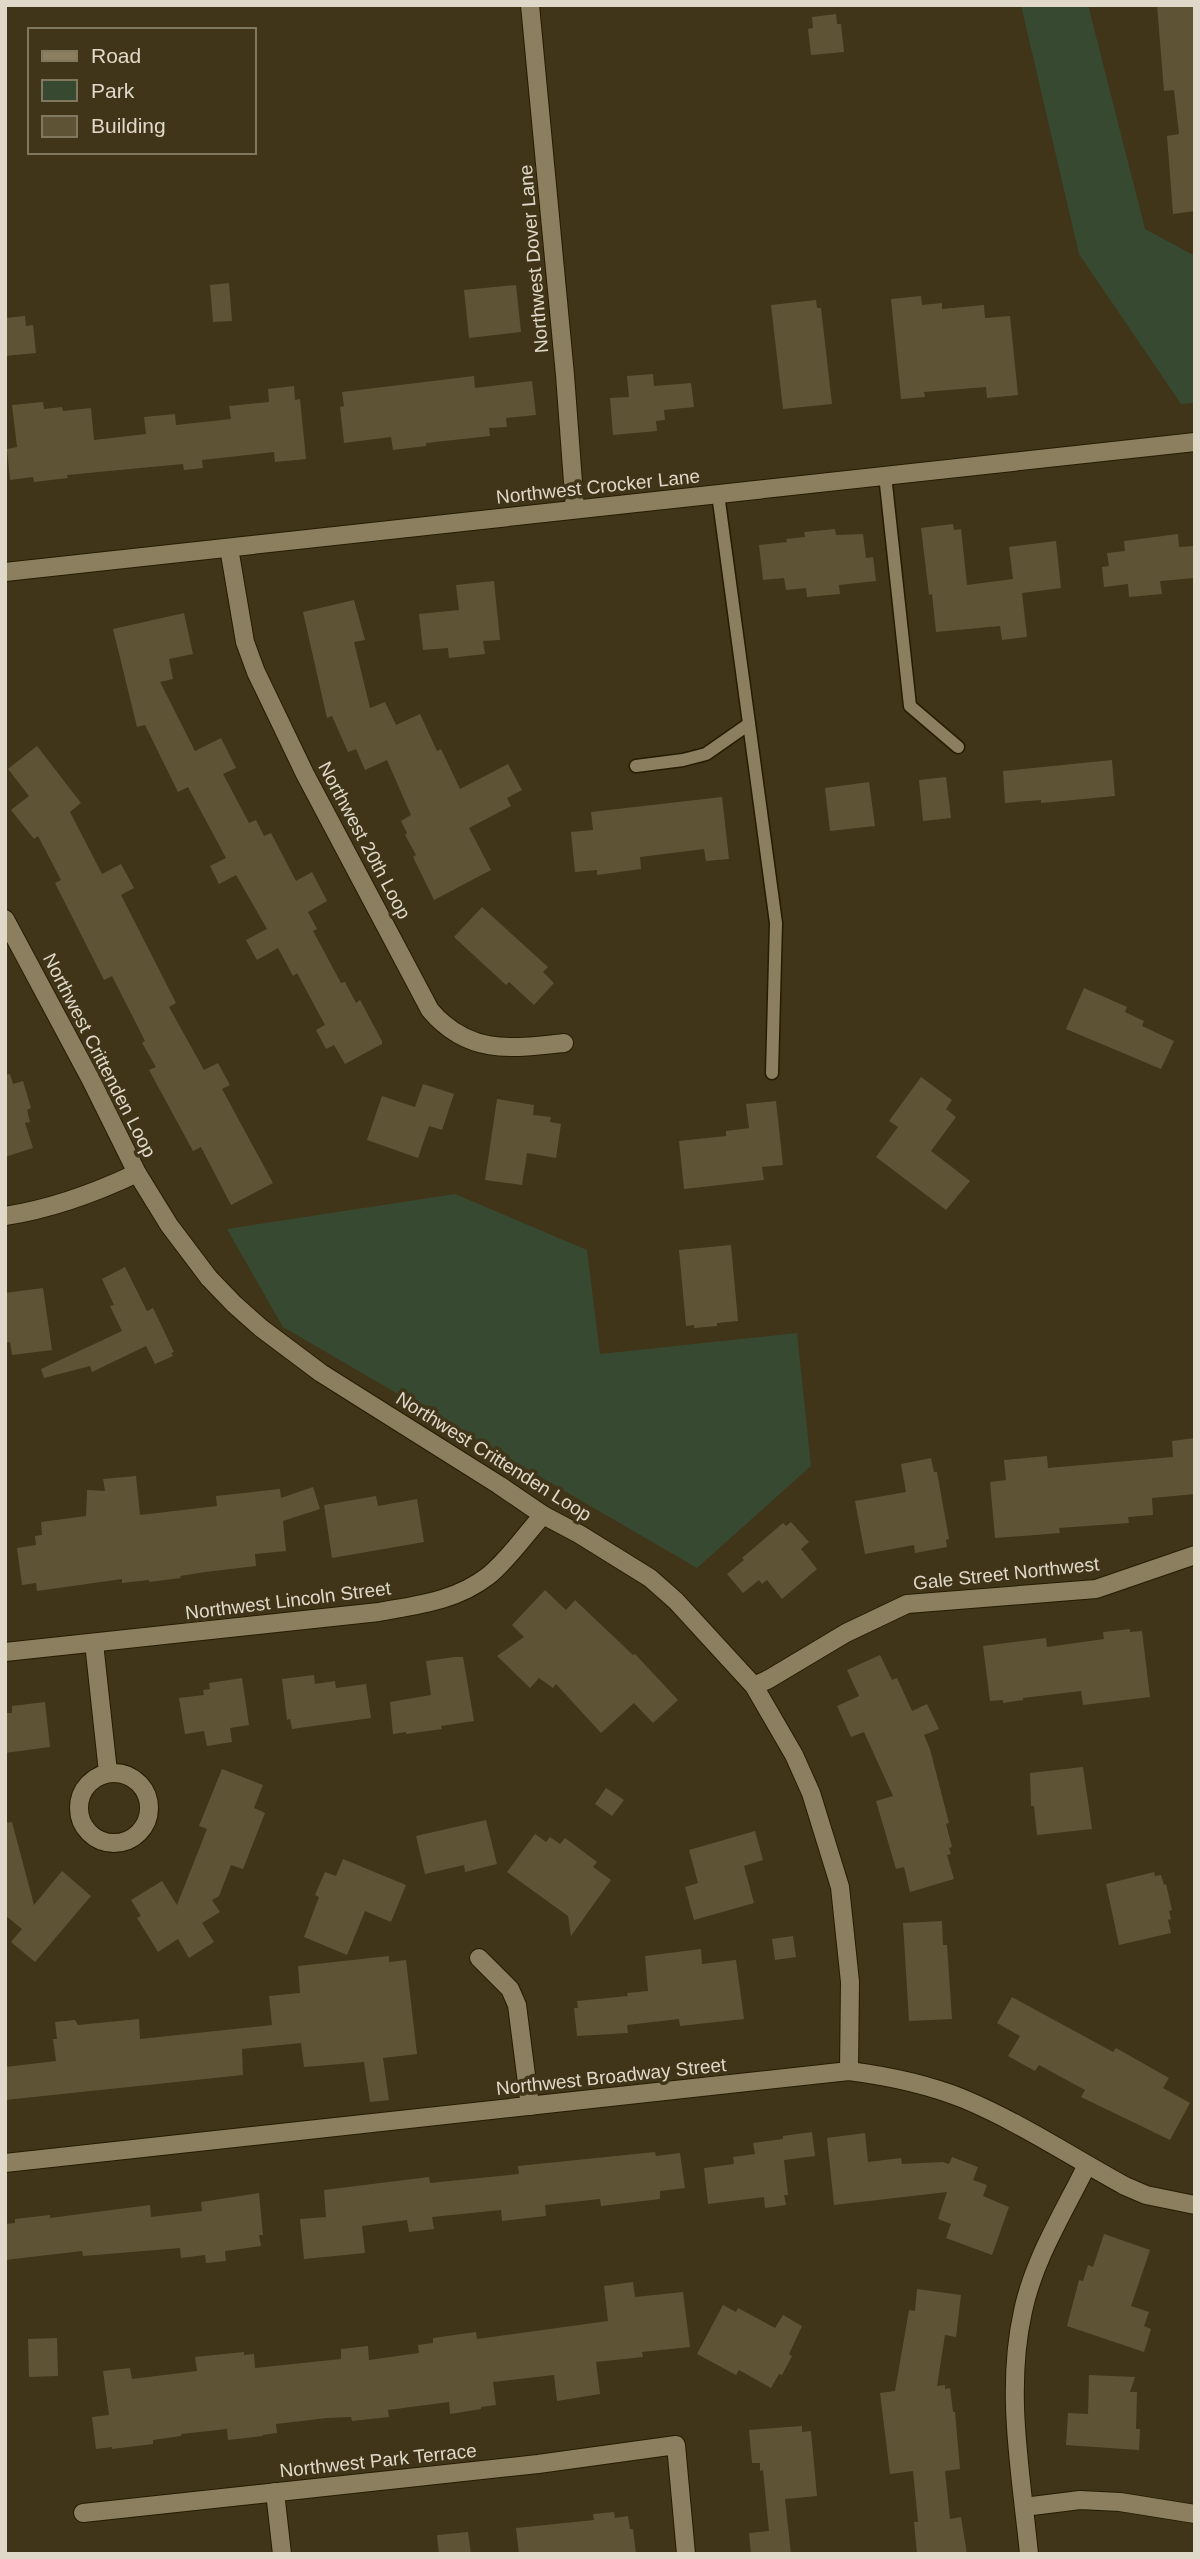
<svg xmlns="http://www.w3.org/2000/svg" width="1200" height="2559" font-family="Helvetica,sans-serif">
	<rect width="100%" height="100%" fill="#403518"/>
	<g fill="#374931">
		<polygon points="1021,5 1088,5 1145,229 1195,256 1195,403 1181,404 1079,254"/>
		<polygon points="455,1194 587,1250 600,1354 797,1333 811,1466 697,1568 283,1327 227,1229"/>
	</g>
	<g fill="#5f5335">
		<polygon points="1157,5 1195,5 1195,211 1173,214 1167,136 1179,134 1174,90 1164,91"/>
		<polygon points="836,14 837,24 841,24 844,52 811,55 808,29 813,28 812,17"/>
		<polygon points="229,283 232,321 213,322 210,285"/>
		<polygon points="516,285 521,332 469,338 464,290"/>
		<polygon points="921,296 922,305 942,303 942,309 984,305 985,318 1010,316 1018,395 987,398 986,387 924,392 925,397 901,399 891,299"/>
		<polygon points="816,300 817,308 821,308 832,404 783,409 771,305"/>
		<polygon points="25,316 26,326 33,325 36,353 5,356 5,318"/>
		<polygon points="653,374 654,386 691,383 694,407 664,410 665,420 656,421 657,431 613,435 610,398 629,397 627,376"/>
		<polygon points="474,376 475,388 532,381 536,415 506,418 507,427 489,428 490,436 426,443 426,446 393,450 391,437 344,443 340,407 344,406 342,392"/>
		<polygon points="294,386 295,400 300,399 306,459 275,462 274,452 202,460 203,468 184,470 183,464 67,475 68,478 34,482 33,477 10,480 7,449 17,447 12,405 43,402 44,409 62,407 63,411 91,408 94,440 146,434 144,417 175,414 176,425 231,419 229,406 269,402 268,389"/>
		<polygon points="953,524 954,530 961,529 967,585 1013,579 1009,547 1056,541 1061,588 1022,593 1027,637 1002,640 1000,626 936,632 932,594 929,595 921,528"/>
		<polygon points="835,529 836,535 863,534 866,558 873,557 876,581 839,585 840,594 807,597 806,588 786,590 784,578 763,580 759,545 787,542 786,539 805,537 804,532"/>
		<polygon points="1178,534 1179,547 1195,546 1195,578 1160,581 1162,594 1129,597 1128,584 1104,587 1102,567 1109,566 1107,553 1125,551 1124,541"/>
		<polygon points="494,581 500,640 483,641 485,654 449,658 448,648 423,650 419,614 459,610 456,585"/>
		<polygon points="354,600 365,640 354,642 370,708 385,702 396,725 420,714 437,751 441,749 460,789 508,764 522,790 507,798 511,806 469,828 491,870 434,900 413,857 416,855 405,835 407,833 401,821 411,815 387,760 365,770 356,749 348,752 332,716 327,718 303,612"/>
		<polygon points="184,613 193,654 169,659 173,679 160,682 195,751 221,738 236,768 223,774 249,823 256,820 264,836 271,833 296,881 312,872 327,901 308,912 317,929 313,931 341,983 345,982 356,1003 360,1000 382,1041 382,1044 345,1064 334,1045 326,1049 316,1030 325,1025 297,973 293,976 278,948 257,960 246,940 267,929 236,875 219,884 210,866 226,858 188,787 178,792 145,725 137,727 113,629"/>
		<polygon points="37,746 81,803 70,812 102,874 121,864 134,888 121,895 176,1003 169,1007 204,1070 218,1063 230,1085 222,1089 273,1183 231,1205 201,1147 193,1151 149,1070 156,1067 142,1043 145,1041 112,976 104,980 55,883 61,880 38,836 34,839 11,810 29,796 8,769"/>
		<polygon points="1112,760 1115,796 1041,803 1041,800 1005,803 1003,771"/>
		<polygon points="946,777 951,818 923,821 919,780"/>
		<polygon points="869,782 875,826 830,831 825,788"/>
		<polygon points="722,797 729,859 706,861 704,849 640,857 641,869 597,875 597,870 575,872 571,832 593,830 591,812"/>
		<polygon points="482,907 548,967 543,972 554,983 534,1005 509,982 506,985 454,937"/>
		<polygon points="1084,988 1127,1007 1125,1012 1144,1021 1142,1026 1174,1041 1161,1069 1066,1029"/>
		<polygon points="10,1074 13,1084 23,1081 31,1108 27,1110 30,1122 25,1123 33,1148 5,1157 5,1075"/>
		<polygon points="921,1077 952,1100 946,1109 956,1117 931,1151 970,1181 946,1210 876,1157 898,1127 889,1121"/>
		<polygon points="423,1084 454,1094 442,1130 429,1126 418,1158 367,1140 382,1096 415,1107"/>
		<polygon points="497,1099 534,1105 533,1115 551,1117 550,1122 561,1124 556,1158 527,1153 522,1185 485,1180"/>
		<polygon points="776,1101 783,1165 762,1167 764,1180 684,1189 679,1141 726,1136 726,1131 749,1128 746,1104"/>
		<polygon points="731,1245 738,1321 717,1323 717,1326 694,1328 694,1325 686,1326 679,1250"/>
		<polygon points="125,1267 147,1311 153,1308 174,1352 171,1353 173,1356 155,1364 146,1346 92,1372 90,1366 44,1378 41,1369 122,1331 110,1306 114,1305 102,1279"/>
		<polygon points="43,1288 52,1350 12,1355 10,1342 5,1343 5,1293"/>
		<polygon points="1195,1438 1195,1494 1152,1498 1153,1515 1128,1517 1129,1523 1059,1528 1060,1533 995,1538 990,1482 1006,1480 1004,1460 1047,1456 1048,1468 1173,1457 1172,1441"/>
		<polygon points="931,1458 934,1472 937,1472 949,1539 946,1540 947,1547 915,1553 914,1545 865,1554 855,1501 906,1492 901,1464"/>
		<polygon points="136,1476 140,1515 217,1506 216,1496 280,1489 281,1498 313,1487 320,1509 283,1521 286,1551 255,1554 256,1566 205,1572 180,1576 181,1578 149,1582 149,1580 122,1583 122,1579 37,1591 36,1583 22,1585 17,1548 36,1545 35,1536 42,1535 41,1522 86,1516 87,1490 105,1491 103,1479"/>
		<polygon points="376,1496 378,1506 417,1499 424,1542 332,1558 324,1505"/>
		<polygon points="791,1522 809,1542 801,1549 817,1569 782,1599 767,1580 762,1584 759,1580 743,1593 727,1574 744,1560 742,1558 783,1523 786,1526"/>
		<polygon points="545,1590 566,1610 575,1600 633,1655 635,1654 678,1700 653,1723 634,1703 601,1733 556,1684 553,1688 539,1678 530,1688 497,1656 524,1637 512,1625"/>
		<polygon points="1130,1629 1130,1632 1142,1631 1150,1697 1083,1705 1081,1691 1023,1698 1023,1700 1003,1703 1003,1700 990,1701 983,1646 1046,1638 1047,1647 1104,1639 1103,1632"/>
		<polygon points="880,1655 892,1680 897,1678 912,1711 927,1704 939,1729 924,1735 930,1749 949,1823 946,1824 952,1847 949,1848 951,1854 947,1855 954,1879 910,1892 904,1867 896,1869 876,1801 893,1796 864,1732 851,1737 837,1706 859,1696 847,1670"/>
		<polygon points="455,1657 463,1657 474,1721 441,1726 442,1729 406,1734 406,1732 393,1734 390,1702 431,1695 426,1661"/>
		<polygon points="314,1675 315,1684 335,1681 336,1688 366,1684 371,1718 292,1729 290,1719 287,1720 282,1679"/>
		<polygon points="242,1678 249,1725 230,1728 232,1742 207,1746 204,1731 185,1734 179,1698 204,1695 203,1690 210,1689 209,1683"/>
		<polygon points="45,1702 50,1747 5,1753 5,1713 12,1713 12,1706"/>
		<polygon points="1083,1767 1092,1829 1037,1835 1034,1806 1031,1806 1030,1773"/>
		<polygon points="222,1769 263,1785 254,1808 265,1813 243,1869 231,1865 219,1896 212,1900 220,1912 202,1923 214,1942 189,1958 178,1939 158,1952 137,1918 141,1916 131,1900 162,1881 177,1905 207,1829 199,1826"/>
		<polygon points="606,1788 624,1800 612,1816 595,1804"/>
		<polygon points="486,1820 497,1864 465,1872 464,1865 425,1874 416,1836"/>
		<polygon points="12,1822 34,1905 62,1871 91,1896 35,1962 11,1942 22,1929 5,1915 5,1823"/>
		<polygon points="755,1831 763,1860 744,1866 754,1903 694,1920 685,1887 698,1883 689,1850"/>
		<polygon points="535,1834 546,1842 550,1837 560,1844 565,1838 597,1862 593,1867 611,1880 571,1936 568,1916 507,1872"/>
		<polygon points="343,1859 406,1885 391,1922 365,1911 347,1955 304,1937 319,1897 315,1895 325,1872 336,1876"/>
		<polygon points="1154,1872 1155,1876 1161,1875 1164,1885 1166,1884 1172,1910 1169,1911 1171,1919 1168,1920 1171,1933 1119,1945 1106,1884"/>
		<polygon points="942,1921 943,1945 947,1945 952,2019 909,2021 903,1923"/>
		<polygon points="793,1936 796,1957 775,1960 772,1939"/>
		<polygon points="701,1949 702,1964 736,1960 744,2019 680,2026 679,2019 627,2025 628,2033 577,2036 574,2008 578,2008 577,2001 628,1996 627,1993 648,1991 645,1956"/>
		<polygon points="389,1956 389,1962 406,1960 417,2054 383,2058 389,2100 370,2102 364,2062 304,2067 301,2043 242,2049 243,2075 5,2100 5,2067 56,2061 53,2039 57,2039 55,2022 75,2020 78,2025 139,2019 140,2039 272,2025 269,1996 300,1993 298,1966"/>
		<polygon points="1012,1997 1113,2052 1116,2048 1169,2078 1163,2088 1190,2103 1170,2140 1081,2097 1085,2090 1039,2065 1035,2071 1008,2056 1020,2036 997,2023"/>
		<polygon points="812,2132 815,2156 784,2160 788,2195 784,2195 786,2205 765,2208 764,2197 708,2204 704,2168 734,2164 733,2157 755,2154 753,2143 783,2139 783,2136"/>
		<polygon points="865,2133 868,2162 901,2158 902,2164 943,2162 949,2164 952,2157 978,2167 973,2180 987,2185 983,2196 1009,2207 992,2255 946,2238 951,2224 938,2219 947,2192 834,2205 827,2138"/>
		<polygon points="655,2152 656,2156 680,2153 685,2188 660,2191 660,2199 601,2206 600,2199 545,2205 546,2216 502,2221 501,2210 432,2217 434,2229 409,2232 407,2220 362,2226 365,2253 304,2259 300,2219 326,2217 324,2190 429,2177 430,2183 519,2174 518,2166"/>
		<polygon points="259,2193 263,2235 259,2235 261,2246 225,2251 226,2261 206,2263 205,2255 181,2258 180,2248 83,2256 82,2251 5,2260 5,2224 15,2223 15,2219 50,2215 50,2218 150,2205 151,2217 202,2211 201,2202"/>
		<polygon points="1104,2234 1150,2250 1131,2306 1149,2312 1144,2326 1151,2329 1144,2352 1067,2326 1079,2280 1083,2281 1088,2265 1093,2267"/>
		<polygon points="633,2282 635,2297 683,2292 690,2347 642,2352 643,2357 596,2362 600,2394 557,2401 554,2375 493,2382 496,2405 481,2407 481,2409 450,2414 449,2402 388,2410 389,2417 352,2421 351,2417 327,2418 276,2424 277,2433 262,2435 263,2436 228,2440 227,2429 181,2434 181,2436 153,2440 153,2444 112,2449 112,2447 96,2449 92,2417 109,2415 103,2371 130,2368 132,2379 197,2371 195,2357 244,2352 244,2355 254,2354 255,2368 341,2359 341,2349 368,2346 369,2360 419,2353 418,2345 433,2343 433,2338 476,2332 477,2339 608,2321 604,2286"/>
		<polygon points="917,2289 961,2295 956,2337 945,2335 937,2386 945,2385 945,2389 950,2388 953,2412 955,2412 960,2469 945,2471 950,2519 961,2517 967,2554 917,2554 914,2522 918,2522 913,2471 890,2474 880,2393 895,2391 909,2310 915,2311"/>
		<polygon points="723,2305 736,2312 738,2308 775,2328 783,2315 802,2326 789,2354 792,2356 782,2375 779,2374 771,2388 739,2370 736,2375 697,2354"/>
		<polygon points="57,2338 58,2376 29,2377 28,2339"/>
		<polygon points="1089,2375 1135,2377 1130,2392 1137,2392 1136,2429 1140,2429 1139,2450 1066,2445 1068,2413 1088,2414"/>
		<polygon points="802,2426 802,2432 811,2431 817,2496 785,2499 791,2554 751,2554 749,2533 769,2531 763,2470 760,2471 760,2463 752,2463 749,2430"/>
		<polygon points="614,2512 615,2518 628,2516 630,2529 633,2529 636,2554 519,2554 516,2528 594,2520 593,2514"/>
		<polygon points="468,2532 471,2554 439,2554 437,2535"/>
	</g>
	<g fill="none" stroke-linecap="round" stroke-linejoin="round">
		<defs>
			<g id="service">
				<polyline points="885,475 910,706 958,747"/>
				<polyline points="718,494 776,923 772,1073"/>
				<polyline points="636,766 683,760 706,754 749,724"/>
			</g>
			<g id="minor">
				<polyline points="530,5 565,375 575,509"/>
				<path d="M 229,548 L 245,642 L 256,672 L 305,774 L 430,1010 C 468,1055 511,1049 564,1043"/>
				<polyline points="5,919 91,1080 137,1173 169,1225 209,1278 234,1304 261,1328 321,1373 499,1485 543,1515 579,1534 650,1578 676,1601 754,1686 794,1755 811,1793 840,1887 850,1982 849,2071"/>
				<path d="M 5,1216 C 51,1209 95,1193 137,1173"/>
				<polyline points="94,1643 108,1772"/>
				<path d="M 5,1652 L 379,1612 C 417,1605 456,1601 488,1576 C 509,1559 525,1535 543,1515"/>
				<polyline points="754,1686 769,1679 846,1633 907,1604 1096,1589 1195,1555"/>
				<circle cx="114" cy="1808" r="35"/>
				<polyline points="479,1958 510,1989 517,2005 530,2106"/>
				<path d="M 5,2163 L 849,2071 C 888,2076 927,2084 964,2099 C 1019,2122 1072,2157 1125,2186 L 1146,2195 L 1195,2205"/>
				<polyline points="275,2492 282,2554"/>
				<polyline points="1024,2507 1080,2500 1120,2502 1195,2514"/>
				<polyline points="83,2513 538,2464 676,2445 686,2554"/>
				<path d="M 1029,2554 C 1021,2473 1005,2391 1023,2311 C 1034,2259 1064,2212 1087,2165"/>
			</g>
			<polyline id="tertiary" points="5,572 1195,442"/>
		</defs>
		<use href="#service" stroke="#261c00" stroke-width="15"/>
		<use href="#minor" stroke="#261c00" stroke-width="20"/>
		<use href="#tertiary" stroke="#261c00" stroke-width="20"/>
		<use href="#service" stroke="#8b7f60" stroke-width="12"/>
		<use href="#minor" stroke="#8b7f60" stroke-width="18"/>
		<use href="#tertiary" stroke="#8b7f60" stroke-width="18"/>
	</g>
	<g text-anchor="middle" stroke-width="7" stroke-linejoin="round" paint-order="stroke">
		<g font-size="19" fill="#e0d9c9" stroke="#403518">
			<text transform="translate(533 259) rotate(-95)" y="7">Northwest Dover Lane</text>
			<text transform="translate(598 486) rotate(-6)" y="7">Northwest Crocker Lane</text>
			<text transform="translate(365 840) rotate(62)" y="7">Northwest 20th Loop</text>
			<text transform="translate(100 1055) rotate(63)" y="7">Northwest Crittenden Loop</text>
			<text transform="translate(494 1456) rotate(32)" y="7">Northwest Crittenden Loop</text>
			<text transform="translate(1006 1573) rotate(-6)" y="7">Gale Street Northwest</text>
			<text transform="translate(288 1600) rotate(-7)" y="7">Northwest Lincoln Street</text>
			<text transform="translate(611 2076) rotate(-6)" y="7">Northwest Broadway Street</text>
			<text transform="translate(378 2460) rotate(-6)" y="7">Northwest Park Terrace</text>
		</g>
	</g>
	<rect width="1200" height="2559" fill="none" stroke="#e0d9c9" stroke-width="14"/>
	<rect x="28" y="28" width="228" height="126" fill="#403518" stroke="#80775f" stroke-width="2"/>
	<rect x="42" y="51" width="35" height="10" fill="#8b7f60" stroke="#80775f" stroke-width="2"/>
	<text x="91" y="63" font-size="21" fill="#e0d9c9">Road</text>
	<rect x="42" y="80" width="35" height="21" fill="#374931" stroke="#80775f" stroke-width="2"/>
	<text x="91" y="98" font-size="21" fill="#e0d9c9">Park</text>
	<rect x="42" y="116" width="35" height="21" fill="#5f5335" stroke="#80775f" stroke-width="2"/>
	<text x="91" y="133" font-size="21" fill="#e0d9c9">Building</text>
</svg>
